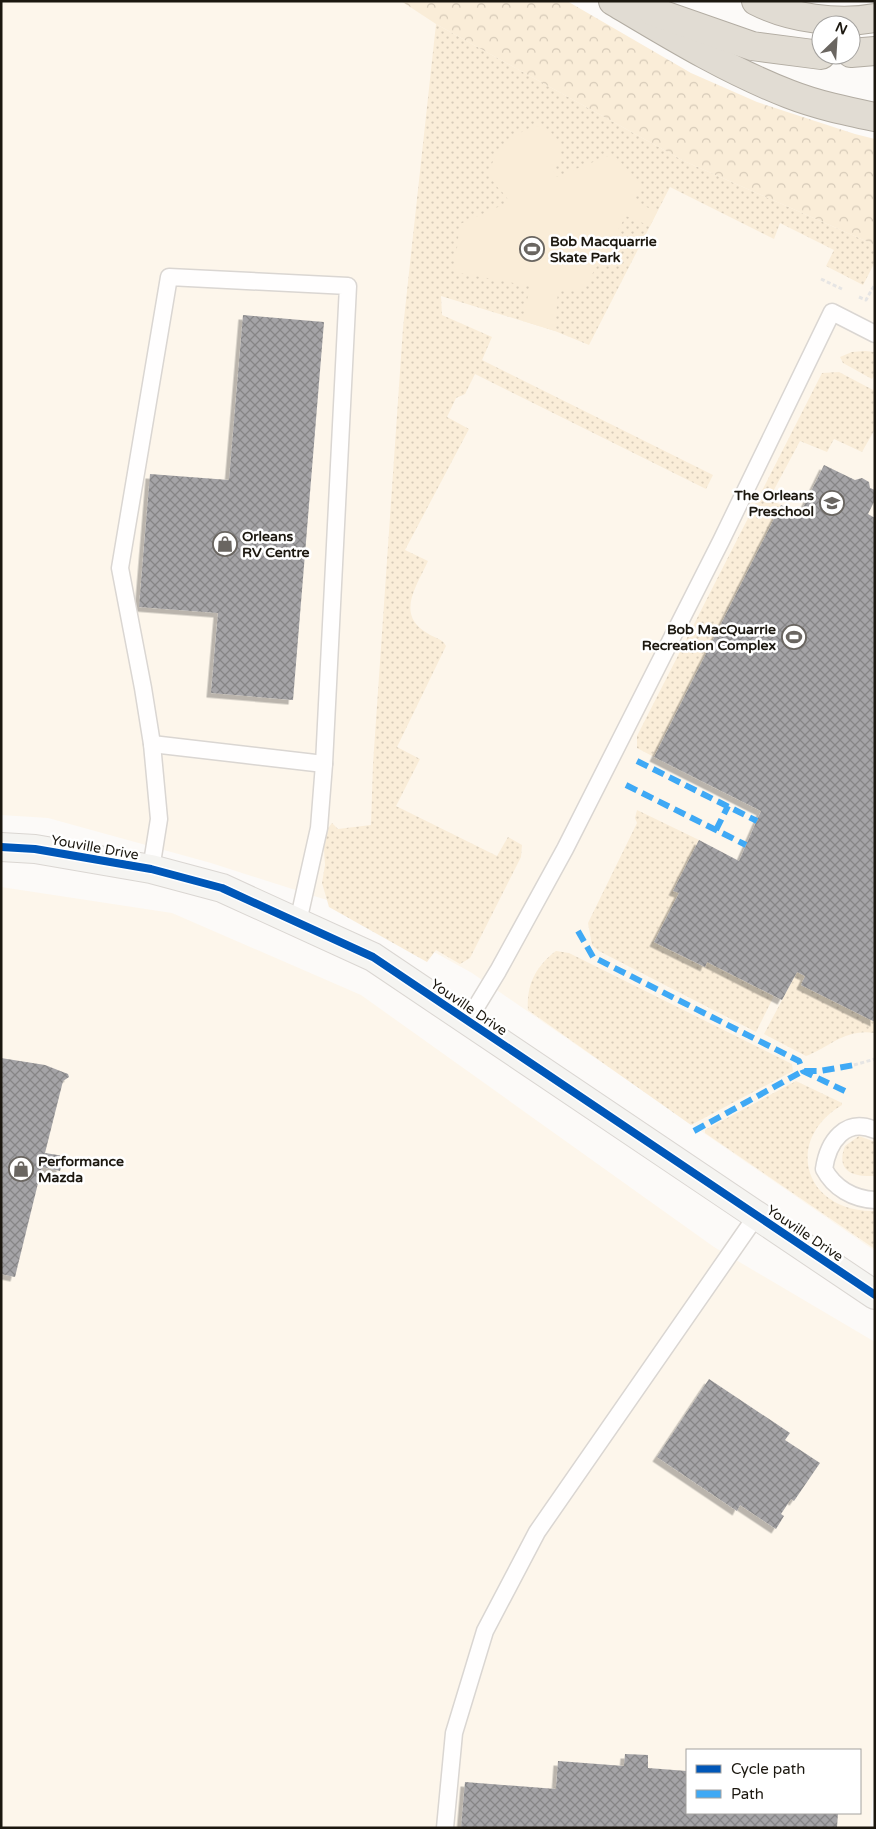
<svg xmlns="http://www.w3.org/2000/svg" width="876" height="1829" font-family="'Varela Round',sans-serif">
	<defs>
		<pattern id="grass-dots" width="8" height="8" patternUnits="userSpaceOnUse" patternTransform="scale(1.25)"><rect width="8" height="8" fill="#faedd8"/><path d="M2 2h.1M6 6h.1" fill="none" stroke="#d6cab8" stroke-width="1.8" stroke-linecap="round"/></pattern>
		<pattern id="forest-crowns" width="20" height="18" patternUnits="userSpaceOnUse" patternTransform="scale(1.25)"><rect width="20" height="18" fill="#faedd8"/><path d="M2 6a3 3 0 1 1 6 0M12 15a3 3 0 1 1 6 0" fill="none" stroke="#d6cab8"/></pattern>
		<pattern id="building-cross-hatch" width="8" height="8" patternUnits="userSpaceOnUse" patternTransform="scale(1.25)"><rect width="8" height="8" fill="#a5a4a7"/><path d="M0 0l8 8M0 8l8-8" fill="none" stroke="#868586"/></pattern>
		<filter id="shadow"><feDropShadow dx="-4.5" dy="4.5" stdDeviation="0" flood-color="#0004"/></filter>
	</defs>
	<rect width="100%" height="100%" fill="#fcfaf8"/>
	<g fill="#fdf6eb" fill-rule="evenodd">
		<polygon points="1,1 464,1 875,201 875,1251 472,973 358,910 211,863 48,818 1,815"/>
		<path d="M 1,887 L 172,913 L 361,995 L 714,1247 L 875,1342 L 875,1773 L 870,1828 L 1,1828 ZM 687,1750 L 860,1750 L 860,1813 L 687,1813 Z"/>
	</g>
	<g fill="url(#grass-dots)">
		<path d="M 436,24 L 684,161 L 875,245 L 875,262 L 863,285 L 826,266 L 834,250 L 780,223 L 774,239 L 670,187 L 589,345 L 555,331 L 441,296 L 442,315 L 492,337 L 482,360 L 713,475 L 706,489 L 475,374 L 465,394 L 456,398 L 447,417 L 469,429 L 405,550 L 428,561 C 417,586 395,614 427,633 C 434,638 442,638 446,646 L 397,747 L 420,759 L 396,806 L 497,856 L 508,837 L 522,845 L 521,857 L 470,958 L 460,964 L 436,950 L 427,962 L 329,907 L 322,883 L 325,865 L 323,835 L 332,823 L 338,829 L 371,825 L 373,764 L 403,328 Z"/>
		<polygon points="865,351 875,352 875,375 872,379 843,363 840,357 852,352"/>
		<polygon points="839,372 875,391 875,429 862,452 834,439 827,452 800,441 769,499 781,505 654,757 637,748 637,736 822,373"/>
		<polygon points="637,810 699,840 674,890 679,893 654,942 704,967 707,962 774,996 756,1032 599,951 592,945 588,923 637,823 635,818"/>
		<path d="M 556,951 L 569,953 L 792,1064 L 793,1071 L 691,1125 L 528,1010 C 526,985 536,966 556,951 Z"/>
		<path d="M 797,972 L 805,976 L 801,985 L 875,1022 L 875,1033 C 846,1028 831,1046 806,1056 L 764,1034 Z"/>
		<path d="M 796,1081 L 842,1103 L 842,1105 C 782,1141 805,1213 875,1211 L 875,1249 L 705,1133 L 705,1130 Z"/>
		<path d="M 859,1136 L 875,1142 L 875,1176 C 854,1177 835,1172 845,1146 Z"/>
	</g>
	<polygon fill="url(#forest-crowns)" points="401,1 567,1 691,73 757,102 855,134 875,139 875,245 684,161 436,24"/>
	<path fill="#faedd8" d="M 538,126 C 555,130 563,145 560,162 L 553,169 L 556,177 L 613,154 L 641,184 L 634,201 L 657,212 L 650,226 L 626,216 L 583,290 L 558,290 L 555,331 L 523,321 L 530,286 L 454,272 L 460,224 L 509,202 C 505,192 495,188 491,177 C 485,157 520,127 538,126 Z"/>
	<g fill="url(#building-cross-hatch)" filter="url(#shadow)">
		<polygon points="243,315 324,322 293,700 211,693 218,613 139,607 150,474 229,480"/>
		<polygon points="824,465 855,480 862,478 869,482 870,488 875,490 875,500 868,514 875,518 875,1022 801,985 805,976 797,972 782,1000 707,962 705,967 654,942 679,893 673,891 699,840 739,861 761,811 654,757 781,505 800,514"/>
		<polygon points="1,1058 45,1065 68,1074 69,1077 63,1081 45,1153 64,1156 60,1171 42,1167 15,1277 1,1274"/>
		<polygon points="709,1379 790,1433 785,1440 820,1463 794,1501 791,1499 781,1514 784,1516 776,1529 740,1505 737,1511 657,1457"/>
		<polygon points="625,1754 648,1755 648,1768 687,1771 687,1813 838,1813 837,1828 461,1828 465,1782 556,1789 558,1761 624,1766"/>
	</g>
	<g fill="none" stroke-linecap="round" stroke-linejoin="round">
		<defs>
			<g id="lane">
				<polyline points="152,744 324,764"/>
				<polyline points="151,869 159,819 152,744 143,688 120,568 169,277 348,286 324,764 319,828 298,922"/>
				<polyline points="467,1022 498,971 565,849 721,541 832,312 875,334"/>
				<path d="M 875,1130 C 845,1117 828,1142 824,1169 C 834,1188 853,1199 875,1200"/>
				<polyline points="445,1828 454,1733 485,1631 537,1532 757,1215"/>
			</g>
			<polyline id="secondary" points="1,847 35,849 151,869 222,888 373,957 875,1295"/>
			<g id="highway">
				<path d="M 613,1 C 670,35 727,70 789,94 C 817,105 846,111 875,117"/>
				<path d="M 756,1 C 789,18 838,25 875,18"/>
				<polyline points="652,11 752,46 821,55"/>
				<polyline points="851,53 875,51"/>
			</g>
		</defs>
		<use href="#lane" stroke="#dad6d2" stroke-width="19"/>
		<use href="#secondary" stroke="#dad6d2" stroke-width="30"/>
		<use href="#highway" stroke="#b2aca2" stroke-width="30"/>
		<g stroke="#e6e5e4" stroke-width="3" stroke-dasharray="4 2.5" stroke-linecap="butt">
			<polyline points="821,279 842,289"/>
			<polyline points="859,297 866,300 875,284"/>
			<polyline points="854,1065 875,1059"/>
		</g>
		<use href="#lane" stroke="#fffefe" stroke-width="16"/>
		<use href="#secondary" stroke="#f5f4f1" stroke-width="28"/>
		<use href="#highway" stroke="#e1dcd3" stroke-width="28"/>
		<g stroke="#3fa9f5" stroke-width="6" stroke-dasharray="12 6" stroke-linecap="butt">
			<polyline points="637,761 757,821"/>
			<polyline points="626,785 746,845"/>
			<polyline points="716,830 728,806"/>
			<polyline points="578,931 593,957 799,1061 803,1071 849,1093"/>
			<polyline points="694,1131 803,1071 820,1071 854,1065"/>
		</g>
		<defs>
			<polyline id="cycleway" points="1,847 35,849 151,869 222,888 373,957 875,1295"/>
		</defs>
		<use href="#cycleway" stroke="#fff" stroke-width="11"/>
		<use href="#cycleway" stroke="#0057b8" stroke-width="8"/>
	</g>
	<defs>
		<symbol id="stadium-ring" viewBox="-11 -11 22 22"><circle r="9.5" fill="#fff" stroke="#6a6661" stroke-width="1.5"/><path d="M0-5a6.5 5 0 1 0 0 10a6.5 5 0 1 0 0-10ZM-3.5-1.8h7v3.6h-7Z" fill="#6a6661"/></symbol>
		<symbol id="school-ring" viewBox="-11 -11 22 22"><circle r="9.5" fill="#fff" stroke="#6a6661" stroke-width="1.5"/><path d="M0-5L7-2L0 1L-7-2ZM-4 1L0 2.5L4 1V4Q0 6-4 4Z" fill="#6a6661"/></symbol>
		<symbol id="shop-ring" viewBox="-11 -11 22 22"><circle r="9.5" fill="#fff" stroke="#6a6661" stroke-width="1.5"/><path d="M-5-2.5h2.3a2.7 3.5 0 0 1 5.4 0H5L5.5 6h-11ZM-1.5-2.5h3a1.5 2.3 0 0 0-3 0Z" fill="#6a6661"/></symbol>
	</defs>
	<g fill-rule="evenodd">
		<use href="#stadium-ring" x="518" y="235" width="28" height="28"/>
		<use href="#school-ring" x="818" y="489" width="28" height="28"/>
		<use href="#shop-ring" x="211" y="530" width="28" height="28"/>
		<use href="#stadium-ring" x="780" y="623" width="28" height="28"/>
		<use href="#shop-ring" x="7" y="1155" width="28" height="28"/>
	</g>
	<g text-anchor="middle" stroke-width="5" stroke-linejoin="round" paint-order="stroke">
		<g font-size="14" font-weight="bold" fill="#1b170f" stroke="#fff" text-anchor="start">
			<text x="550" y="246">Bob Macquarrie<tspan x="550" dy="16">Skate Park</tspan></text>
			<text x="814" y="500" text-anchor="end">The Orleans<tspan x="814" dy="16">Preschool</tspan></text>
			<text x="242" y="541">Orleans<tspan x="242" dy="16">RV Centre</tspan></text>
			<text x="776" y="634" text-anchor="end">Bob MacQuarrie<tspan x="776" dy="16">Recreation Complex</tspan></text>
			<text x="38" y="1166">Performance<tspan x="38" dy="16">Mazda</tspan></text>
		</g>
		<g font-size="14" fill="#1b170f" stroke="#fff">
			<text transform="translate(95 847) rotate(10)" y="5">Youville Drive</text>
			<text transform="translate(469 1007) rotate(34)" y="5">Youville Drive</text>
			<text transform="translate(805 1233) rotate(34)" y="5">Youville Drive</text>
		</g>
	</g>
	<rect width="876" height="1829" fill="none" stroke="#1b170f" stroke-width="5"/>
	<rect x="686" y="1749" width="175" height="65" fill="#ffffff" stroke="#a4a29f"/>
	<rect x="696" y="1765" width="25" height="8" fill="#0057b8" stroke="#a4a29f"/>
	<text x="731" y="1774" font-size="15" fill="#1b170f">Cycle path</text>
	<rect x="696" y="1790" width="25" height="8" fill="#3fa9f5" stroke="#a4a29f"/>
	<text x="731" y="1799" font-size="15" fill="#1b170f">Path</text>
	<g transform="translate(836 40) rotate(25)"><circle r="24" fill="#ffffff" stroke="#a4a29f"/>
	<path d="M0-4L9 19L0 12L-9 19Z" fill="#6a6661"/>
	<text y="-8" font-size="14" font-weight="bold" text-anchor="middle" fill="#1b170f">N</text>
	</g>
</svg>
